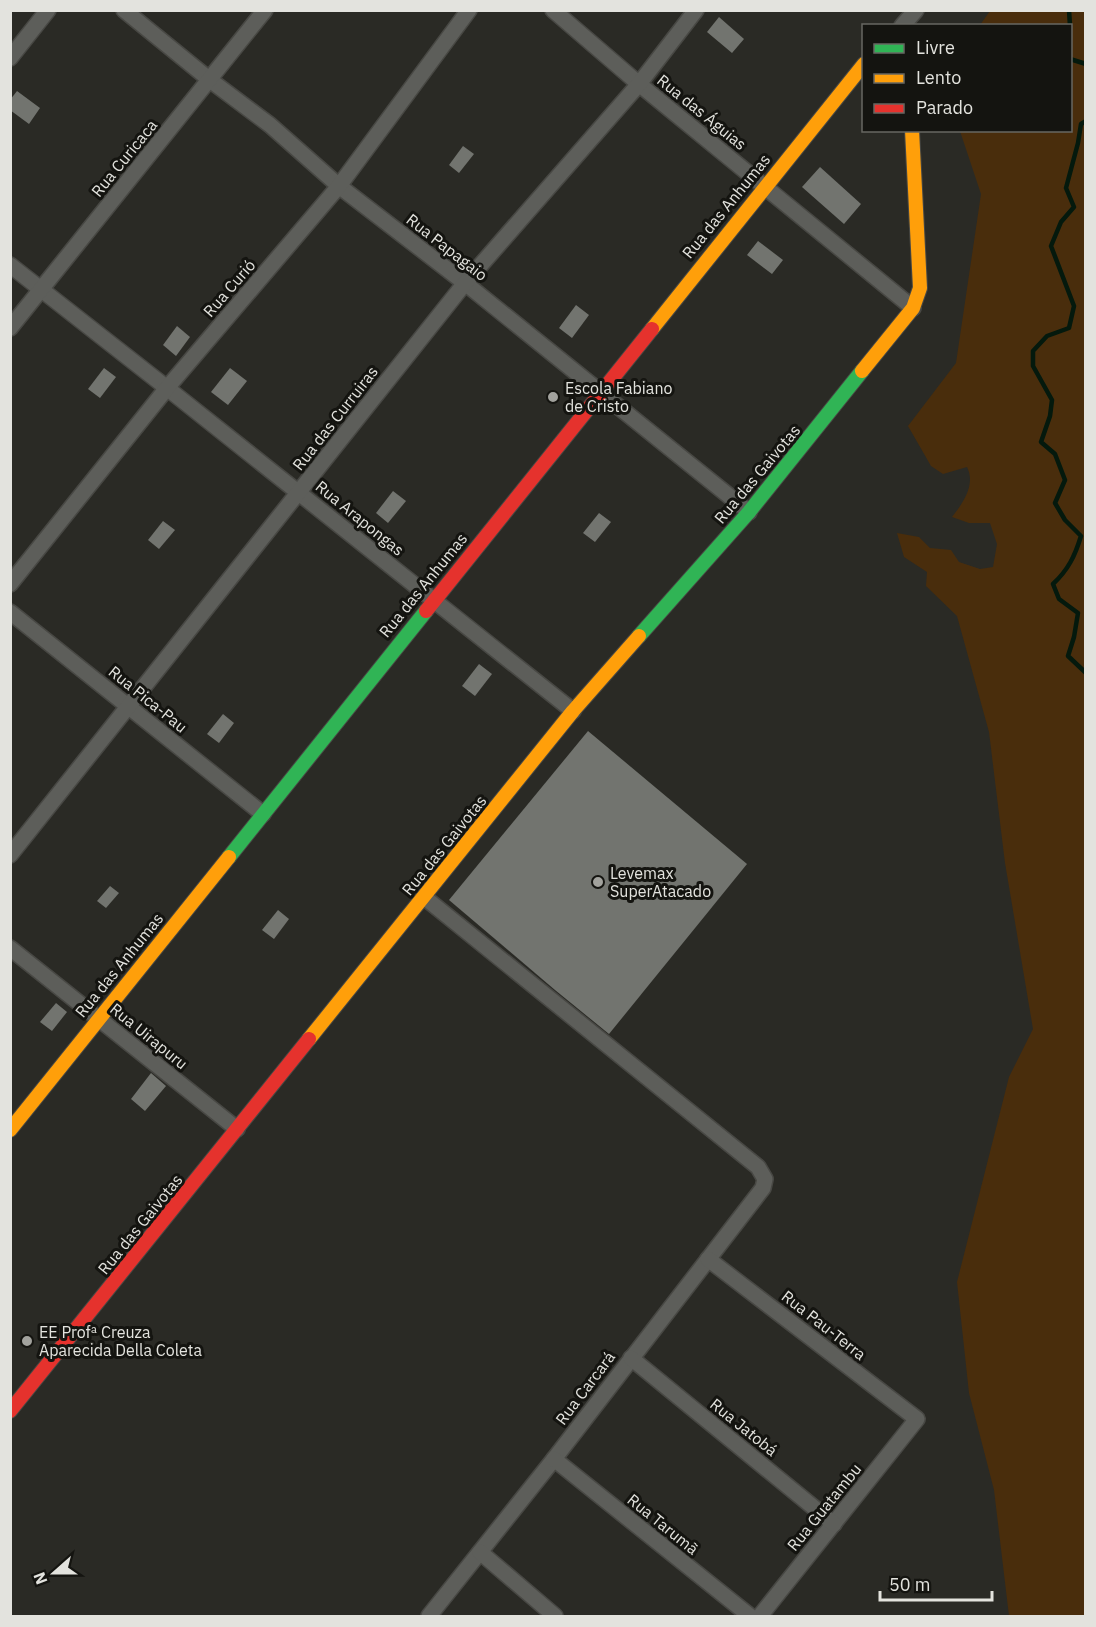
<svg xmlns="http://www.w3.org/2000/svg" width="1096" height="1627" font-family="'IBM Plex Sans',sans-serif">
	<rect width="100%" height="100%" fill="#2a2a25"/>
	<path fill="#492d0c" d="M 990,11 L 1085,11 L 1085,1616 L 1009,1616 L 994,1490 L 969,1393 L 957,1282 L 1009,1077 L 1033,1029 L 1005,863 L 989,732 L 957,616 L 926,586 L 927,572 L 904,557 L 897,533 L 919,537 L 930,548 L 951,550 L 959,562 L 980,569 L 993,567 L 997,544 L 990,523 L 969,523 L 952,517 C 963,503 976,485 967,467 L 943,474 L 931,466 L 908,426 L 956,363 L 981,194 L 960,131 L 1070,130 L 1070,26 L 980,25 Z"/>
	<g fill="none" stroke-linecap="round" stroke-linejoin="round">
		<g stroke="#04190d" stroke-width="4.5">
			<polyline points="1069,10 1070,26"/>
			<polyline points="1070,59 1086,64"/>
			<path d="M 1086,121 L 1081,124 L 1078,143 L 1066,188 L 1074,207 L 1061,222 L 1051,246 L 1074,306 L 1069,328 L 1047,336 L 1033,351 L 1033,366 L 1052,400 L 1050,416 L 1041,442 L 1055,454 L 1065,480 L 1055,503 L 1065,520 L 1081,536 C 1075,556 1068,570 1053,584 L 1059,599 L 1078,613 L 1074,637 L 1068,656 L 1086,673"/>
		</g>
	</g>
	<g fill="#72746f">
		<polygon points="719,17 744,39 732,53 707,32"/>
		<polygon points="17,91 40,108 29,124 10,110 10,100"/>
		<polygon points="463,146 474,154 459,173 449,165"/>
		<polygon points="820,167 861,204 844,224 802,187"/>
		<polygon points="758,241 783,260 772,274 747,255"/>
		<polygon points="576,305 589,315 572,338 559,328"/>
		<polygon points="177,326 190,337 176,356 163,345"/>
		<polygon points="104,368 116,377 100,398 88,389"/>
		<polygon points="230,368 247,381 228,405 211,392"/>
		<polygon points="393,491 406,501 388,523 376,513"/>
		<polygon points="599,513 611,522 595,542 583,533"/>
		<polygon points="163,521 175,530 159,549 148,540"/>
		<polygon points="479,664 492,674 475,696 462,686"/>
		<polygon points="223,714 234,723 219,743 207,734"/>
		<polygon points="588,731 747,864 609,1034 555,990 449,900"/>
		<polygon points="110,886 119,893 106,908 97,901"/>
		<polygon points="278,910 289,919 274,939 262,930"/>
		<polygon points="56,1003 67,1012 52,1031 40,1022"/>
		<polygon points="151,1073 166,1086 145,1111 131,1099"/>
	</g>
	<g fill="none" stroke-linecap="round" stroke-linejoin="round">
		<defs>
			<g id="street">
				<polyline points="124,10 210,80 270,125 339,186 465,283 749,512"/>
				<polyline points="553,10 639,84 913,308"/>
				<polyline points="902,26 916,10"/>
				<polyline points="10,58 48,10"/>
				<polyline points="10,265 167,388 573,711"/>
				<polyline points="10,328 265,10"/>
				<polyline points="10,584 167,388 339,186 469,10"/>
				<polyline points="10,612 263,814"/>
				<polyline points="10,855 465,283 639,84 696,10"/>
				<polyline points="424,897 758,1167 765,1179 763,1188 554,1459 429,1616"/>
				<polyline points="10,948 237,1129"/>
				<polyline points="708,1259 917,1419 760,1616"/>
				<polyline points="631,1358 834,1524"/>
				<polyline points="554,1459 750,1616"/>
				<polyline points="480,1552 555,1616"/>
			</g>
			<g id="fast">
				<polyline points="639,636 749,512 862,371"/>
				<polyline points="229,857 426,611"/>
			</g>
			<g id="slow">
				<polyline points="652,329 864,64"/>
				<polyline points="862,371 913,308 920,288 912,130"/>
				<polyline points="309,1039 573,711 639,636"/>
				<polyline points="10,1130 229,857"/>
			</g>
			<g id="jam">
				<polyline points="426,611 652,329"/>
				<polyline points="10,1411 309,1039"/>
			</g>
		</defs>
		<use href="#street" stroke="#484844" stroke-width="18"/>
		<use href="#fast" stroke="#484844" stroke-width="16"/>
		<use href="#slow" stroke="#484844" stroke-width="16"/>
		<use href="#jam" stroke="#484844" stroke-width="16"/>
		<use href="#street" stroke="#5d5e5a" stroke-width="15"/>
		<use href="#fast" stroke="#30b455" stroke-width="14"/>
		<use href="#slow" stroke="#ff9f0a" stroke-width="14"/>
		<use href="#jam" stroke="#e5322d" stroke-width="14"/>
	</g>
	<g fill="#a2a29d" stroke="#141410" stroke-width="2">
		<circle cx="553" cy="397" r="6"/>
		<circle cx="598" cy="882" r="6"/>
		<circle cx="27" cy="1341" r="6"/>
	</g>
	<g text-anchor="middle" stroke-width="6" stroke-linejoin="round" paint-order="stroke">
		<g font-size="16" fill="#e3e3de" stroke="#141410">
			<text transform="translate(702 112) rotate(39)" y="6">Rua das Águias</text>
			<text transform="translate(124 158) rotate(-51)" y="6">Rua Curicaca</text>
			<text transform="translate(726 206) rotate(-51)" y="6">Rua das Anhumas</text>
			<text transform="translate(447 247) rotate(38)" y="6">Rua Papagaio</text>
			<text transform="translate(229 288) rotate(-49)" y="6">Rua Curió</text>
			<text transform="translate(335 418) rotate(-52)" y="6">Rua das Curruiras</text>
			<text transform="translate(757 474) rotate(-50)" y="6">Rua das Gaivotas</text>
			<text transform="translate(360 518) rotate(39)" y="6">Rua Arapongas</text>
			<text transform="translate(423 585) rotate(-51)" y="6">Rua das Anhumas</text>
			<text transform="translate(148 699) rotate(39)" y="6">Rua Pica-Pau</text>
			<text transform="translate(444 845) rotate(-51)" y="6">Rua das Gaivotas</text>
			<text transform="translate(119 965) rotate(-51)" y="6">Rua das Anhumas</text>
			<text transform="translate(149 1036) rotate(39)" y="6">Rua Uirapuru</text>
			<text transform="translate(140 1224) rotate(-51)" y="6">Rua das Gaivotas</text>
			<text transform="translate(824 1325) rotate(38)" y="6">Rua Pau-Terra</text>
			<text transform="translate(585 1388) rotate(-53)" y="6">Rua Carcará</text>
			<text transform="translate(744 1427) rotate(39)" y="6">Rua Jatobá</text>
			<text transform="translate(824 1507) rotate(-51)" y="6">Rua Guatambu</text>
			<text transform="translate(663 1524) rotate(39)" y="6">Rua Tarumã</text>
		</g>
		<g font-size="16" fill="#e3e3de" stroke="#141410" text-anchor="start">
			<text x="565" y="394">Escola Fabiano<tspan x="565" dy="18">de Cristo</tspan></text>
			<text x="610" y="879">Levemax<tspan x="610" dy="18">SuperAtacado</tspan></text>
			<text x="39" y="1338">EE Profª Creuza<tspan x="39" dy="18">Aparecida Della Coleta</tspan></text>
		</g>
	</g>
	<rect width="1096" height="1627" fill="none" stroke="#e3e3de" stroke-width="24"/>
	<rect x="862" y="24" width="210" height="108" fill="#141410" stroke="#676762" stroke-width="1.5"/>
	<rect x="874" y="44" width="30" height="9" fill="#30b455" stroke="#676762" stroke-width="1.5"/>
	<text x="916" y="54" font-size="18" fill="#e3e3de">Livre</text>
	<rect x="874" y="74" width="30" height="9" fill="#ff9f0a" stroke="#676762" stroke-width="1.5"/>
	<text x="916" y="84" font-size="18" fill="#e3e3de">Lento</text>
	<rect x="874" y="104" width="30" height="9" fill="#e5322d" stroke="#676762" stroke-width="1.5"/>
	<text x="916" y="114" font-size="18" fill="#e3e3de">Parado</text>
	<g transform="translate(54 1573) rotate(249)" stroke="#141410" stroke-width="4.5" paint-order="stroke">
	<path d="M0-4.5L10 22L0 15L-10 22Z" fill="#e3e3de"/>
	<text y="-9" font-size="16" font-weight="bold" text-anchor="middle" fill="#e3e3de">N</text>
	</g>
	<path d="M880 1591v9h112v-9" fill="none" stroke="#e3e3de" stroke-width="3"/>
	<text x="889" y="1591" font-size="18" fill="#e3e3de" stroke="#141410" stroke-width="4.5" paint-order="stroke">50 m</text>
</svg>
